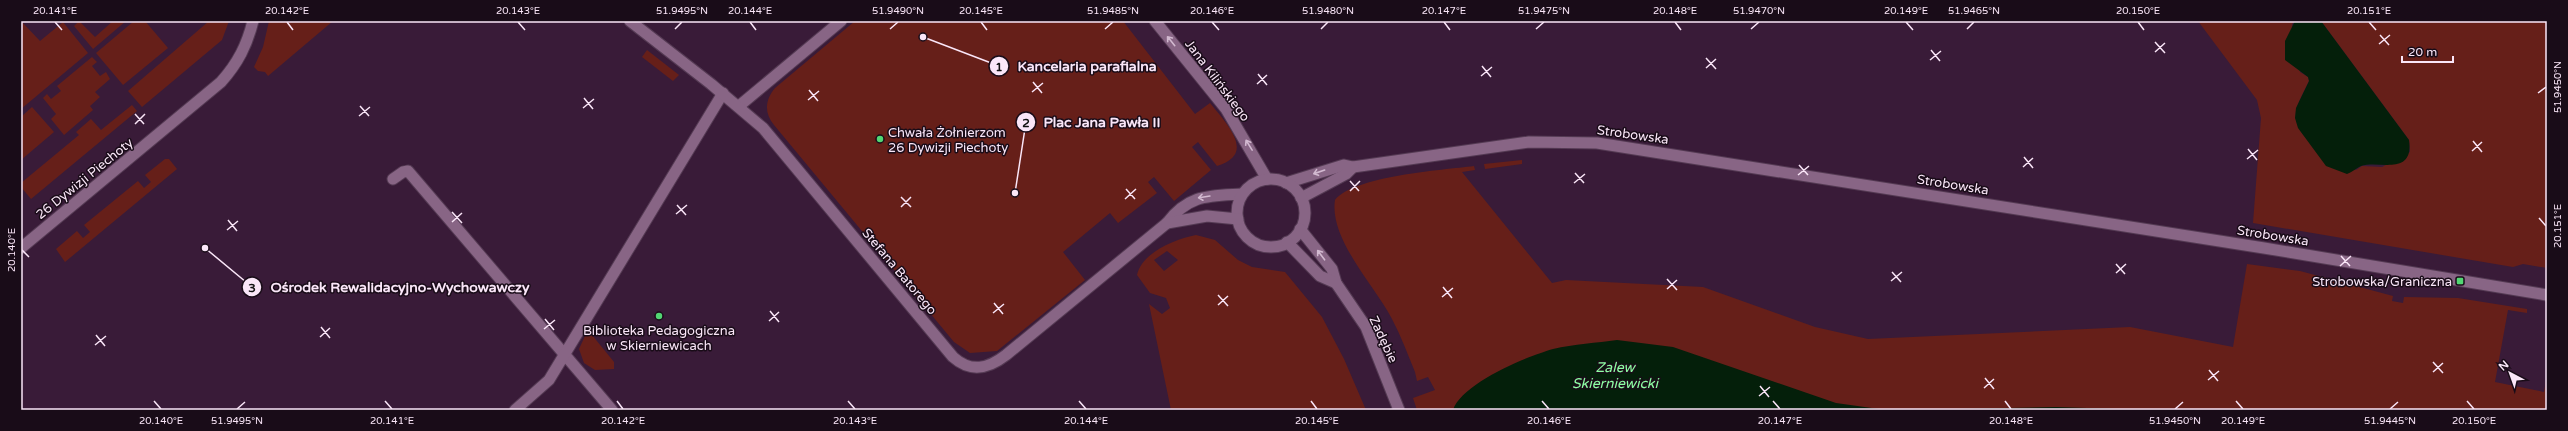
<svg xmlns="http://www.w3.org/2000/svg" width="2568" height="431" font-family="'Varela Round',sans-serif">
	<rect width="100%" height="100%" fill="#391b38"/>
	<g fill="#661f19" fill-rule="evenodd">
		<polygon points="21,21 40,41 63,22 88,53 21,109"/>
		<polygon points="79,21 95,37 113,21 126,21 93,49 74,26"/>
		<polygon points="134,21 145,21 168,48 123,85 96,53"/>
		<polygon points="209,21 229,21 222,40 142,107 128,91"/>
		<polygon points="269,21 333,21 268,76 265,72 258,71 254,67 263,47"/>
		<path d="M 855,21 L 1123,21 L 1195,114 L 1210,103 C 1225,122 1258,154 1217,166 L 1198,142 L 1192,147 L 1211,170 L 1174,201 L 1154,177 L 1148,182 L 1157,193 L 1118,223 L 1110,213 L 1063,252 L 1085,280 L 997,351 L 970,353 L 954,342 L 774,125 C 764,113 765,100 775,88 Z"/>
		<path d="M 2198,21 L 2295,21 L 2292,24 L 2300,72 L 2308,77 L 2309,81 C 2305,89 2300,98 2297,107 C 2287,139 2335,157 2356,170 L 2362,166 L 2382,167 L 2410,152 L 2409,140 L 2321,21 L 2547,21 L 2547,268 L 2523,264 L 2513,267 L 2253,223 L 2261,118 L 2257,100 Z"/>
		<polygon points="647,50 679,75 673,81 642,57"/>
		<polygon points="92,57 97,62 92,66 100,76 106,72 110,79 95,92 100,97 90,106 93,110 64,135 51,119 56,114 43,98 47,94 51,99 61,91 57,86"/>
		<polygon points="132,105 137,111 31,199 21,187 21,183 79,135 76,132 91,119 101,130"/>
		<polygon points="32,107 54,132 21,160 21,117"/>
		<polygon points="165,159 169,159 177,169 65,262 56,249 77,231 83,238 90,232 84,225 138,181 144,188 151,182 145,175"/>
		<polygon points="1522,160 1522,164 1485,169 1484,164"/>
		<path d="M 1474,166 L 1475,170 L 1462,172 L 1552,283 L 1566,280 L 1703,287 L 1815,327 L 1868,339 L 2130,327 L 2233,347 L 2247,264 L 2300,271 L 2393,296 L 2392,301 L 2403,303 L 2404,297 L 2458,298 L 2527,309 L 2527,313 L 2508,310 L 2495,382 L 2544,392 L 2547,375 L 2547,410 L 1417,410 L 1413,398 L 1435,390 L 1428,377 L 1417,381 L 1415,372 C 1408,355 1401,336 1392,319 C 1375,286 1329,239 1335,200 C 1354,176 1442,170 1474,166 Z"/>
		<path d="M 1196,235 L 1215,240 L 1238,260 L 1252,267 L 1285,272 L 1322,317 L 1344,359 L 1366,410 L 1171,410 L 1149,304 L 1162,314 L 1170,308 L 1166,298 L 1150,293 L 1137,275 C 1142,252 1176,239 1196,235 ZM 1167,251 L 1178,260 L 1164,271 L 1154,260 Z"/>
		<polygon points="588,334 592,335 614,362 614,369 595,370 584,363 579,349 585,336"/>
	</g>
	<g fill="#041f0a">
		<path d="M 2295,21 L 2321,21 L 2409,140 C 2414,177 2379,160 2361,166 C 2357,168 2352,172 2347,174 L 2326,166 L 2298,128 L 2295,118 L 2296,108 L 2309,81 L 2308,77 L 2285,60 L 2285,41 Z"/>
		<path d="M 1617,340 L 1673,347 L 1836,403 L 1886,410 L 1453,410 C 1462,383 1528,356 1553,349 C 1574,344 1597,343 1617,340 Z"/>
		<polygon points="2056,407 2149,410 1903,410"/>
	</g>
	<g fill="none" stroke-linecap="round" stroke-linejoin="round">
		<defs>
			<g id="minor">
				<polyline points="739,106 841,21"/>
				<polyline points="393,179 403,172 408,171 612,410"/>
				<polyline points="1286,183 1344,165 1353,167 1529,142 1597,143 2264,248 2547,295"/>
				<polyline points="1301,198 1346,174 1353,167"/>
				<path d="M 21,248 L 221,82 C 238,63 247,45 253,21"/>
				<polyline points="515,410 549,380 723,93"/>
			</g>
			<g id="tertiary">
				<path d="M 630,21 L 711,84 L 763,128 L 953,357 C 971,373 988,369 1006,355 L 1167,223 C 1189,194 1209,196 1242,194"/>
				<polyline points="1155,21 1226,109 1267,179"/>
				<circle cx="1271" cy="213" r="34"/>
				<polyline points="1167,223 1207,216 1238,219"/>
				<polyline points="1300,229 1332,269 1336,283 1366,327 1399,410"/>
				<polyline points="1287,242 1320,276 1336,283"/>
			</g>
		</defs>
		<use href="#minor" stroke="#543a53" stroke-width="13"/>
		<use href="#tertiary" stroke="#543a53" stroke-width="13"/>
		<use href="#minor" stroke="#886585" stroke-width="11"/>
		<use href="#tertiary" stroke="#886585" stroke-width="11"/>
	</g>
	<defs><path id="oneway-shaft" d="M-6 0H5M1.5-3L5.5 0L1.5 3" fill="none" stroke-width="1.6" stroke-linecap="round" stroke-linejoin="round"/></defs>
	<g stroke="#d2b9d0">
		<use href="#oneway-shaft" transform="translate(1171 41) rotate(-129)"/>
		<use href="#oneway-shaft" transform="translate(1249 145) rotate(-122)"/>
		<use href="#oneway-shaft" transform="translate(1319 172) rotate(161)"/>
		<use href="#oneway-shaft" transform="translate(1204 197) rotate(171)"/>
		<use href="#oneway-shaft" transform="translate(1321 255) rotate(-127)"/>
	</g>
	<path fill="none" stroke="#fae6f8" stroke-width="1.5" d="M 55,22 L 62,30M 287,22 L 293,30M 518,22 L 525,30M 750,22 L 756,30M 981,22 L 987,30M 1212,22 L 1219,30M 1444,22 L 1450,30M 1675,22 L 1681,30M 1906,22 L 1913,30M 2138,22 L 2144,30M 2369,22 L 2376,30M 675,29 L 682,22M 890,29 L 898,22M 1105,29 L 1113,22M 1321,29 L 1328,22M 1536,29 L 1544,22M 1751,29 L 1759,22M 1967,29 L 1974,22M 2380,35 L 2389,45M 2155,42 L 2165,53M 2379,44 L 2390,35M 1931,50 L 1940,61M 2155,52 L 2165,43M 1706,58 L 1716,69M 1930,60 L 1941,51M 1482,66 L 1491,77M 1706,68 L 1716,59M 1258,74 L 1267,85M 1481,76 L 1492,67M 1033,82 L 1042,93M 1257,84 L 1267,75M 809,90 L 818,101M 1032,92 L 1043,83M 2538,93 L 2546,87M 584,98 L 593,109M 808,100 L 819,91M 360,106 L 369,116M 583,108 L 594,99M 135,114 L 144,124M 359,116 L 370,107M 135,124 L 145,114M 2473,141 L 2482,152M 2248,149 L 2257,160M 2472,151 L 2482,142M 2024,157 L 2033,168M 2247,159 L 2258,150M 1799,165 L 1808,175M 2023,167 L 2033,158M 1575,173 L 1584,183M 1798,175 L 1809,166M 1350,181 L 1359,191M 1574,183 L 1585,174M 1126,189 L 1135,199M 1350,191 L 1360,181M 901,197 L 911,207M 1125,199 L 1136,189M 677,205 L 686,215M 901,207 L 911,197M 452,212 L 462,223M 676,214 L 687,205M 2539,218 L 2546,226M 228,220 L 237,231M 452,222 L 462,213M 227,230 L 238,221M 22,250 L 29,257M 2341,256 L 2350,266M 2116,264 L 2125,274M 2340,266 L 2351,256M 1892,272 L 1901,282M 2116,273 L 2126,264M 1667,279 L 1677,290M 1891,281 L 1902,272M 1443,287 L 1452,298M 1667,289 L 1677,280M 1218,295 L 1228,306M 1442,297 L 1453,288M 994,303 L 1003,314M 1218,305 L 1228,296M 770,311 L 779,322M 993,313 L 1004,304M 545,319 L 554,330M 769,321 L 779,312M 321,327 L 330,338M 544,329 L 555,320M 96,335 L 105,346M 320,337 L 330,328M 95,345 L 106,336M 2433,362 L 2443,373M 2209,370 L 2218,381M 2433,372 L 2443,363M 1985,378 L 1994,389M 2208,380 L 2219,371M 1760,386 L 1769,397M 1984,388 L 1994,379M 1759,396 L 1770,387M 154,401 L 161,409M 385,401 L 392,409M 617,401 L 623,409M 848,401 L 855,409M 1079,401 L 1086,409M 1311,401 L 1317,409M 1542,401 L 1549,409M 1773,401 L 1780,409M 2005,401 L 2011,409M 2236,401 L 2243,409M 2467,401 L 2474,409M 237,409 L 245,402M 2175,409 L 2183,402M 2390,409 L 2398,402"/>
	<g fill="#52d673" stroke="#190c18" stroke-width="1.5">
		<circle cx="880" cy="139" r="4"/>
		<rect x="2456" y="277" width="8" height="8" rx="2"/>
		<circle cx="659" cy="316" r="4"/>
	</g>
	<g text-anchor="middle" stroke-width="3" stroke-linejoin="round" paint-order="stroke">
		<g font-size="13" fill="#fae6f8" stroke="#190c18">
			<text transform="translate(1218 80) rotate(53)" y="5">Jana Kilińskiego</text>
			<text transform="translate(1633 134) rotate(8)" y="5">Strobowska</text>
			<text transform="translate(84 178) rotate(-39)" y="5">26 Dywizji Piechoty</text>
			<text transform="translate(1953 184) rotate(9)" y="5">Strobowska</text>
			<text transform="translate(2273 235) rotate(9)" y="5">Strobowska</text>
			<text transform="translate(900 271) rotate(50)" y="5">Stefana Batorego</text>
			<text transform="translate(1384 339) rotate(65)" y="5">Zadębie</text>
		</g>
		<g font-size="13" fill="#fae6f8" stroke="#190c18" text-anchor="start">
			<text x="888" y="137">Chwała Żołnierzom<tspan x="888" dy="15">26 Dywizji Piechoty</tspan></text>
			<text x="2452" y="286" text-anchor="end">Strobowska/Graniczna</text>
			<text x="659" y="335" text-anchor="middle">Biblioteka Pedagogiczna<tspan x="659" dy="15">w Skierniewicach</tspan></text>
		</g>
		<g font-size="14" font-style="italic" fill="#8efea4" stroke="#190c18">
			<text x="1615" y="372">Zalew<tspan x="1615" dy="16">Skierniewicki</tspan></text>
		</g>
	</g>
	<path fill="none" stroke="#fae6f8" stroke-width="1.5" d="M923 37L999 66M1015 193L1026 122M205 248L252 287"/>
	<g fill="#fae6f8" stroke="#190c18" stroke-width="1.5">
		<circle cx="923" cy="37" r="4"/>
		<circle cx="1015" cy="193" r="4"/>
		<circle cx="205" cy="248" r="4"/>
		<circle cx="999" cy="66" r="10"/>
		<circle cx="1026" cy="122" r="10"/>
		<circle cx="252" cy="287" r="10"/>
	</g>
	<g font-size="12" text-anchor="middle" font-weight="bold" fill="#111">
		<text x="999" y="71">1</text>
		<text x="1026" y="127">2</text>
		<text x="252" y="292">3</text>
	</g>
	<g font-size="14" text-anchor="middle" font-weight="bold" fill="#fae6f8" stroke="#190c18" stroke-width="3" stroke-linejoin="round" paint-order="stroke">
		<text x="1087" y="71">Kancelaria parafialna</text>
		<text x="1102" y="127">Plac Jana Pawła II</text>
		<text x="400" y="292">Ośrodek Rewalidacyjno-Wychowawczy</text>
	</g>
	<rect width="2568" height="431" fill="none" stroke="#190c18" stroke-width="44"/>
	<g transform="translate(2510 373) rotate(319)" stroke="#190c18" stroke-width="3" paint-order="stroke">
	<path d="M0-3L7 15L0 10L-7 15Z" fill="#fae6f8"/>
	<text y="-6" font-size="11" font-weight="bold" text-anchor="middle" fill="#fae6f8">N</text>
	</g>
	<path d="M2402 56v6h51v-6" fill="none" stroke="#fae6f8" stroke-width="2"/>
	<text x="2408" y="56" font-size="12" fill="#fae6f8" stroke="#190c18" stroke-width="3" paint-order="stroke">20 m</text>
	<rect x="22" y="22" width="2524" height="387" fill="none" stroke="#fae6f8" stroke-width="1.5"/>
	<g font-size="10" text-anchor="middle" fill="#fae6f8">
		<text x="55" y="14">20.141°E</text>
		<text x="287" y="14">20.142°E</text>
		<text x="518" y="14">20.143°E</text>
		<text x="682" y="14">51.9495°N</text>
		<text x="750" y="14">20.144°E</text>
		<text x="898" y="14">51.9490°N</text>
		<text x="981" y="14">20.145°E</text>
		<text x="1113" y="14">51.9485°N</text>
		<text x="1212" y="14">20.146°E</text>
		<text x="1328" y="14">51.9480°N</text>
		<text x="1444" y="14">20.147°E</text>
		<text x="1544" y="14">51.9475°N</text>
		<text x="1675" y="14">20.148°E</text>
		<text x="1759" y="14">51.9470°N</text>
		<text x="1906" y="14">20.149°E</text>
		<text x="1974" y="14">51.9465°N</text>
		<text x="2138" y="14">20.150°E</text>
		<text x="2369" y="14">20.151°E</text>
		<text transform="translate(2557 87) rotate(-90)" y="4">51.9450°N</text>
		<text transform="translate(2557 226) rotate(-90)" y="4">20.151°E</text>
		<text transform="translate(11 250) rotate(-90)" y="4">20.140°E</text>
		<text x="161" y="424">20.140°E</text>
		<text x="237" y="424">51.9495°N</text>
		<text x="392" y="424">20.141°E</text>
		<text x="623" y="424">20.142°E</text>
		<text x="855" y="424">20.143°E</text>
		<text x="1086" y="424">20.144°E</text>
		<text x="1317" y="424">20.145°E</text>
		<text x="1549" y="424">20.146°E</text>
		<text x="1780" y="424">20.147°E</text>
		<text x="2011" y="424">20.148°E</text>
		<text x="2175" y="424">51.9450°N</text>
		<text x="2243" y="424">20.149°E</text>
		<text x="2390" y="424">51.9445°N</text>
		<text x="2474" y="424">20.150°E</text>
	</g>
</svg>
